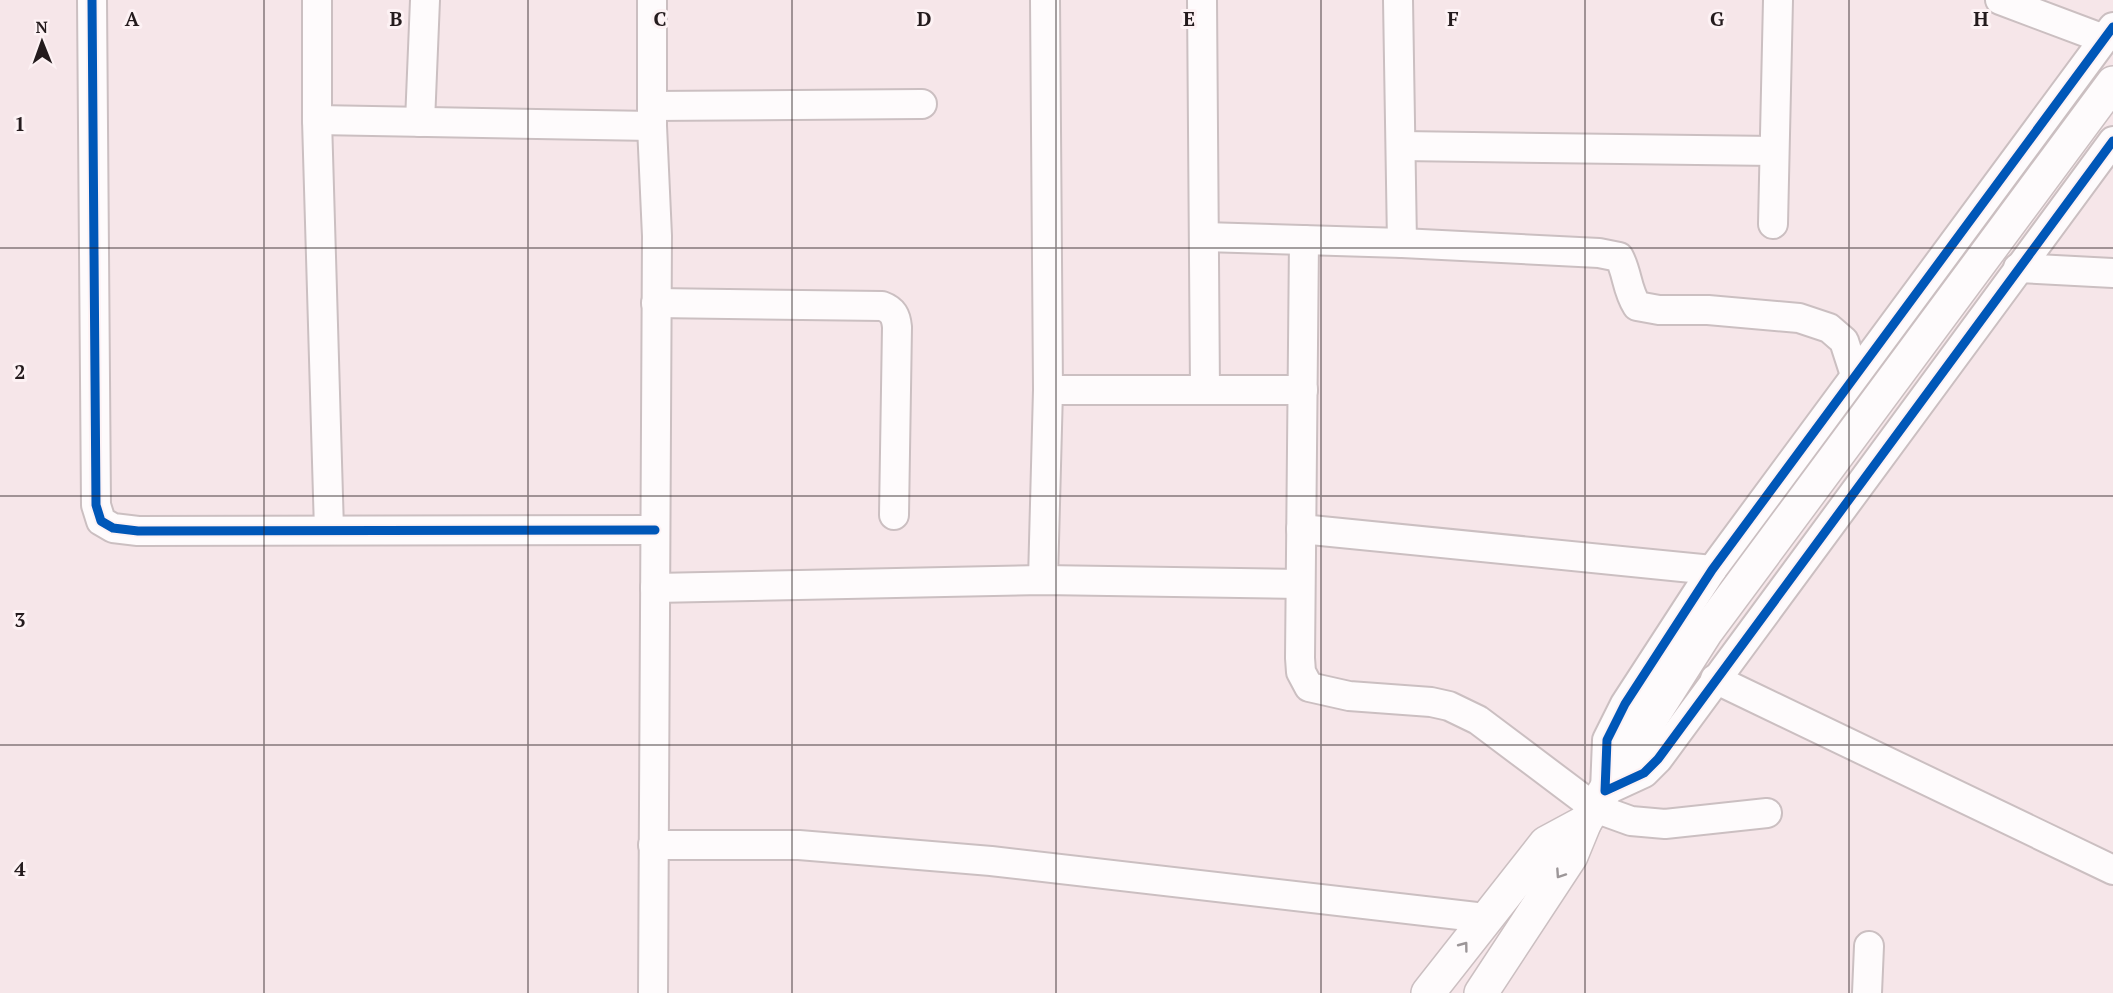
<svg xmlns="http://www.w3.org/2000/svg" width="2113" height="993" font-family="'PT Serif',serif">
	<rect width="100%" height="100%" fill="#f6e6e9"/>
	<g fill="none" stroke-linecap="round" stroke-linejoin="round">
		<defs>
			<g id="street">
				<polyline points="92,0 96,505 101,521 113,528 138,531 655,530"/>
				<polyline points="317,0 317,120 329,530"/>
				<polyline points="652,0 652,126 657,236 653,993"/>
				<polyline points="1202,0 1205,390"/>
				<polyline points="1398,0 1402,243"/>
				<polyline points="2000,0 2104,39"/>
				<polyline points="2113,27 1712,570 1625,704 1607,740 1605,791 1644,773 1658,759 2113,141"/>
				<polyline points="652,106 922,104"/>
				<polyline points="317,120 652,126"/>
				<polyline points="420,122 425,0"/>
				<polyline points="1401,146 1774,151"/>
				<polyline points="1773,224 1778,0"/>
				<path d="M 1204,237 L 1402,243 L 1599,253 L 1619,257 C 1628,274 1626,288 1637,306 L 1659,310 L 1708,310 L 1799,318 L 1829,328 L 1844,341 L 1855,375"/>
				<polyline points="1304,240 1300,658 1301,672 1309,687 1349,696 1431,702 1449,706 1478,720 1595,808 1631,821 1665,824 1767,813"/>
				<polyline points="2018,268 2113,273"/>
				<path d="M 656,303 L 882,306 C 893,310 896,316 897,327 L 894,515"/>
				<polyline points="1048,390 1303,390"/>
				<polyline points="1301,529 1712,570"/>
				<polyline points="1043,580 1048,390 1045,0"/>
				<polyline points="655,588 1043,580 1300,584"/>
				<polyline points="1715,679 2113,870"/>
				<polyline points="653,845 799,845 991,861 1485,918"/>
				<polyline points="1867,993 1869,946"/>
			</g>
			<g id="secondary">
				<polyline points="1428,993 1546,843 1585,822"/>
				<polyline points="1481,993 1571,856 1585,822 1706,632 2113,83"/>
			</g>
		</defs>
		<use href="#street" stroke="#cbbfc1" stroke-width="32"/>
		<use href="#secondary" stroke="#cbbfc1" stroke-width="36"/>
		<use href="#street" stroke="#fefbfc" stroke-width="28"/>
		<use href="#secondary" stroke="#fefbfc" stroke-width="33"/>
		<defs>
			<g id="cycleway">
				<polyline points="92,0 96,505 101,521 113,528 138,531 655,530"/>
				<polyline points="2113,27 1712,570 1625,704 1607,740 1605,791 1644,773 1658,759 2113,141"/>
			</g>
		</defs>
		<use href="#cycleway" stroke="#fdf2f4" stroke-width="13"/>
		<use href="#cycleway" stroke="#0057b8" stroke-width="9"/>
	</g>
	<defs><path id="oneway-chevron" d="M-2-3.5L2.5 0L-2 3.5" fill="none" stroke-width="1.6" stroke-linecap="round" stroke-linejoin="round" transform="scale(1.5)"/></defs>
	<g stroke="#9c9698">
		<use href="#oneway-chevron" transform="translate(1560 874) rotate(124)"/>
		<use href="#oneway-chevron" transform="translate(1464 946) rotate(-53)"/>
	</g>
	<path fill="none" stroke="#241b1d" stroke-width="1.5" stroke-opacity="0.55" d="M 264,0 L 264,993M 528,0 L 528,993M 792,0 L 792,993M 1056,0 L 1056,993M 1321,0 L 1321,993M 1585,0 L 1585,993M 1849,0 L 1849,993M 0,248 L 2113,248M 0,496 L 2113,496M 0,745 L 2113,745"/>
	<g font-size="20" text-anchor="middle" font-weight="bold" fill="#241b1d" stroke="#fdf2f4" stroke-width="6" stroke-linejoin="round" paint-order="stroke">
		<text x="132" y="26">A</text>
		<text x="396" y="26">B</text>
		<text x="660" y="26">C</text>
		<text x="924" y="26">D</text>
		<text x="1189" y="26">E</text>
		<text x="1453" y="26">F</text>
		<text x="1717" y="26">G</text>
		<text x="1981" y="26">H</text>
		<text x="20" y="131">1</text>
		<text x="20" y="379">2</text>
		<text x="20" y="627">3</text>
		<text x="20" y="876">4</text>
	</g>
	<g transform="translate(42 42) rotate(359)" stroke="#fdf2f4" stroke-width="4.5" paint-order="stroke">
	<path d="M0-4.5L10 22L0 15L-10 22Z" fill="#241b1d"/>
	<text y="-9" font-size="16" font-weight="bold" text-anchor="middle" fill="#241b1d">N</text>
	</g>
</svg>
